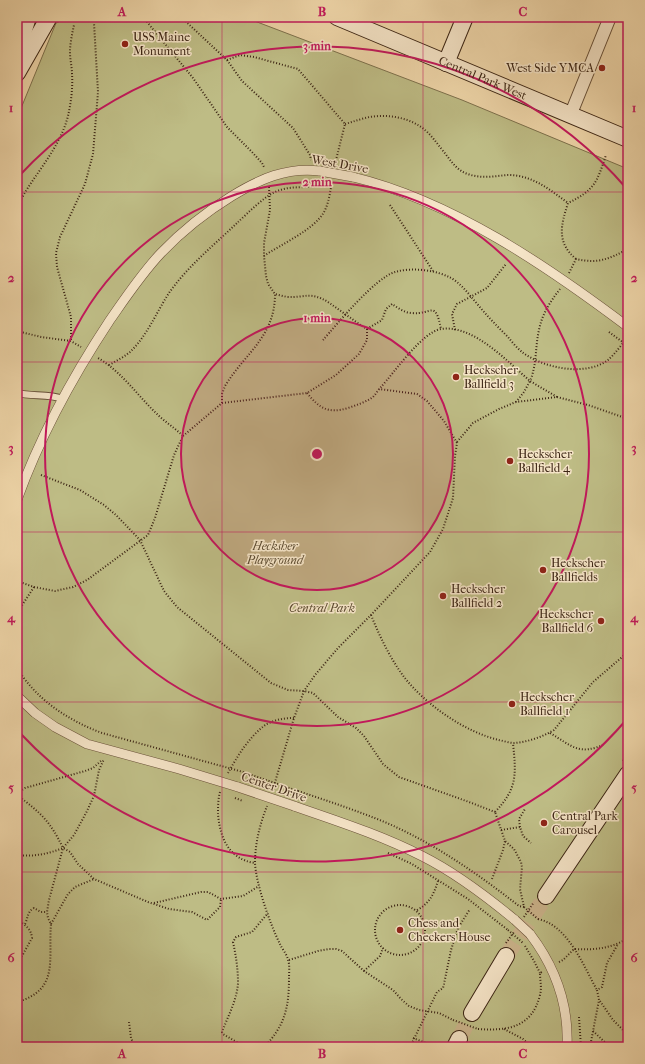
<svg xmlns="http://www.w3.org/2000/svg" width="645" height="1064" font-family="'IM FELL French Canon',serif">
	<rect width="100%" height="100%" fill="#efd6a9"/>
	<filter id="stains"><feTurbulence type="fractalNoise" baseFrequency=".005" numOctaves="4"/><feColorMatrix values="0 0 0 0 .2 0 0 0 0 .09 0 0 0 0 .02 0 0 0 .5 -.17"/></filter>
	<radialGradient id="worn" r=".72"><stop offset=".6" stop-color="#630" stop-opacity="0"/><stop offset="1" stop-color="#630" stop-opacity=".3"/></radialGradient>
	<polygon fill="#bebc85" stroke="#7d704c" points="100,17 244,17 462,100 628,169 628,1047 17,1047 17,118 56,23 65,19 80,20"/>
	<g fill="none" stroke-linecap="round" stroke-linejoin="round">
		<g stroke="#cbb38b" stroke-width="16" stroke-dasharray="16 8" stroke-linecap="butt">
			<polyline points="506,956 546,896"/>
			<polyline points="459,1039 472,1013"/>
		</g>
		<defs>
			<path id="service" d="M 17,393 C 32,397 48,393 63,399"/>
			<g id="pedestrian">
				<path d="M 353,177 C 452,201 547,266 628,327"/>
				<path d="M 17,500 C 40,436 73,376 110,320 C 126,297 142,273 161,253 C 182,231 206,212 232,196 C 260,179 286,167 320,171"/>
				<polyline points="17,696 35,713 55,727 87,744 179,769 238,787"/>
				<path d="M 294,806 C 337,821 381,835 422,856 C 456,873 486,896 515,920"/>
				<path d="M 530,934 C 556,968 569,1004 567,1047"/>
			</g>
			<polyline id="minor" points="570,116 610,17"/>
			<g id="secondary">
				<path id="s1" d="M 337,17 L 628,139"/>
				<polyline points="17,53 28,17"/>
				<polyline points="446,63 465,17"/>
				<polyline points="17,73 49,17"/>
				<polyline points="546,896 628,774"/>
				<polyline points="472,1013 506,956"/>
				<polyline points="455,1047 459,1039"/>
			</g>
		</defs>
		<use href="#service" stroke="#695139" stroke-width="8"/>
		<use href="#pedestrian" stroke="#695139" stroke-width="10"/>
		<use href="#minor" stroke="#695139" stroke-width="14"/>
		<use href="#secondary" stroke="#3c2514" stroke-width="18"/>
		<g stroke="#3c2514" stroke-width="2" stroke-dasharray="1 2" stroke-linecap="butt">
			<polyline points="143,17 193,78 227,127 252,152 262,163 264,167"/>
			<polyline points="181,17 227,60 242,81 293,128 310,155 311,160"/>
			<polyline points="227,60 240,55 254,57 298,69 345,124 335,164"/>
			<path d="M 345,124 C 352,122 358,120 365,118 C 385,113 411,117 426,131 C 433,137 438,145 444,152 C 451,161 457,171 468,174 C 481,179 495,176 508,175 C 532,175 549,189 568,203"/>
			<path d="M 269,187 L 270,210 L 264,243 L 264,256 L 266,276 L 268,284 L 275,294 C 279,295 283,296 287,297 C 305,298 310,291 328,302"/>
			<polyline points="390,205 433,271"/>
			<path d="M 17,207 C 32,176 59,151 68,116 C 71,103 73,87 72,74 C 72,67 70,60 70,52 C 70,44 72,34 74,25"/>
			<path d="M 264,256 C 281,244 314,230 324,212 C 329,203 330,192 332,182"/>
			<path d="M 576,259 C 556,242 561,225 568,203 C 595,190 597,182 606,155"/>
			<path d="M 569,273 L 576,259 C 598,264 609,259 628,249"/>
			<path d="M 367,329 L 382,320 L 386,309 L 392,304 C 398,308 405,313 412,313 C 432,315 435,299 441,329"/>
			<polyline points="455,330 452,314 457,304 487,288 506,264"/>
			<polyline points="17,331 41,337 71,341 81,347"/>
			<polyline points="71,340 71,317 57,267 56,253 60,237 85,184 93,154 98,92 94,23"/>
			<path d="M 323,340 C 338,323 375,278 395,272 C 412,267 436,270 451,278 C 463,285 470,296 479,306 C 488,317 498,327 508,337 C 512,342 517,348 522,352 C 543,368 585,377 608,360 C 615,354 622,344 628,337"/>
			<path d="M 109,365 C 116,361 124,357 130,352 C 147,336 156,313 169,293 C 187,267 214,245 237,223 C 248,213 266,194 280,190 C 292,186 305,188 317,186"/>
			<path d="M 307,393 C 319,408 328,414 348,408 C 357,405 366,402 373,397 C 376,394 378,390 381,387 C 394,373 422,332 441,329 C 473,324 508,362 530,381 L 524,392 L 516,402"/>
			<path d="M 557,397 L 530,381 C 537,365 535,347 539,330 C 542,314 550,302 560,289"/>
			<polyline points="222,403 307,393 336,375 359,354 367,340 367,329 362,326"/>
			<path d="M 183,436 L 222,403 L 222,394 L 225,386 C 245,353 275,337 275,294"/>
			<polyline points="457,442 473,423 499,409 516,402 557,397 588,405 628,419"/>
			<polyline points="41,475 80,490 104,505 116,515 140,540 164,591 177,607 271,683 288,690 304,691 313,693 338,717 356,728 364,736 383,764 399,777 469,802 495,812"/>
			<path d="M 17,581 L 34,587 L 55,591 L 73,587 L 87,580 L 148,535 L 155,518 L 174,455 L 183,436 C 175,428 165,422 157,414 C 137,395 122,372 98,358"/>
			<polyline points="17,613 34,587"/>
			<path d="M 371,615 C 380,637 390,658 404,677 C 426,705 465,732 499,740 C 504,741 509,743 514,743 C 528,742 542,737 554,730 L 593,682 L 628,652"/>
			<path d="M 17,668 C 36,699 67,720 102,733 L 243,772"/>
			<path d="M 550,733 C 572,746 579,756 605,744"/>
			<polyline points="623,761 628,754"/>
			<path d="M 228,773 C 237,757 249,737 264,726 C 272,720 284,718 294,718"/>
			<polyline points="273,789 294,718 304,691 315,675 338,648 371,615 430,552 443,529 453,498 455,456 457,443 444,421 427,401 417,394 379,389"/>
			<path d="M 298,791 C 328,801 358,811 387,823 C 435,844 478,874 519,906 L 524,907 L 520,889 L 522,867 L 521,862 L 514,849 L 505,841 L 495,812"/>
			<path d="M 220,792 C 218,799 218,807 218,814 C 220,837 228,859 255,863"/>
			<polyline points="17,793 25,788 85,771 93,768 102,760"/>
			<path d="M 17,795 C 41,813 50,821 63,848"/>
			<path d="M 495,812 C 518,788 516,774 513,743"/>
			<polyline points="520,827 519,819 525,809"/>
			<polyline points="501,830 520,827 523,836 531,843"/>
			<polyline points="388,853 412,864 468,899 508,930"/>
			<path d="M 17,855 C 33,857 48,854 63,848 L 70,852 L 78,864 L 94,879 L 148,902 L 169,909 L 192,912 L 207,920 L 220,907 L 221,899"/>
			<polyline points="492,879 503,850 505,841"/>
			<polyline points="154,903 201,892 208,892 221,899 243,896 259,886"/>
			<circle cx="400" cy="930" r="25"/>
			<path d="M 417,910 C 429,904 434,894 438,881"/>
			<polyline points="524,917 534,902"/>
			<path d="M 538,919 C 568,925 584,967 597,990"/>
			<path d="M 17,920 C 25,925 31,928 32,938 L 22,956 L 17,959"/>
			<path d="M 25,924 C 28,918 27,912 34,908 L 41,912 L 47,912"/>
			<polyline points="51,924 68,894 75,887 94,879"/>
			<polyline points="506,943 514,932"/>
			<polyline points="525,946 534,961 540,973"/>
			<polyline points="289,960 318,951 329,949 336,949 342,951 364,971 393,990 401,999 409,1006 419,1010 439,1013 453,1020"/>
			<path d="M 559,962 L 563,960 L 574,949 C 594,950 611,949 628,938"/>
			<polyline points="364,971 380,956 383,948"/>
			<polyline points="600,1001 613,1020 628,1035"/>
			<path d="M 17,1002 C 60,990 48,959 51,924 L 48,918 L 47,912 L 49,900 L 63,848 L 74,835 L 86,813 L 94,796 L 99,770 L 104,759"/>
			<polyline points="579,1017 581,1047"/>
			<polyline points="129,1022 131,1038 135,1047"/>
			<path d="M 478,1029 C 507,1031 532,1028 540,995 C 542,988 540,980 540,973 L 542,972"/>
			<polyline points="504,1029 523,1039 532,1047"/>
			<polyline points="593,1031 610,1047"/>
			<polyline points="413,1038 436,1047"/>
			<path d="M 245,1047 L 223,1034 L 222,1032 C 228,1016 237,1000 238,983 C 238,969 236,956 233,942 L 236,937 L 252,932 L 268,913"/>
			<path d="M 264,1047 C 285,1026 289,1007 289,978 C 289,973 290,965 288,960 C 287,954 282,949 280,944 C 270,924 256,884 255,863 C 255,843 260,824 267,806"/>
			<polyline points="410,1047 437,992 443,988 444,984 451,950 458,928 470,909"/>
			<polyline points="590,1047 599,1000 597,990 602,987 607,963 618,944"/>
		</g>
		<use href="#service" stroke="#f5e4c7" stroke-width="6"/>
		<use href="#pedestrian" stroke="#f5e4c7" stroke-width="9"/>
		<use href="#minor" stroke="#f5e4c7" stroke-width="12"/>
		<use href="#secondary" stroke="#f5e4c7" stroke-width="16"/>
		<defs>
			<g id="pedestrian-bridge">
				<polyline points="320,171 353,177"/>
				<polyline points="238,787 294,806"/>
				<polyline points="515,920 530,934"/>
			</g>
		</defs>
		<use href="#pedestrian-bridge" stroke="#695139" stroke-width="10" stroke-linecap="butt"/>
		<g stroke="#3c2514" stroke-width="2" stroke-dasharray="1 2" stroke-linecap="butt">
			<polyline points="328,302 362,326"/>
			<polyline points="609,332 628,346"/>
			<polyline points="243,772 298,791"/>
			<polyline points="235,798 243,801"/>
			<polyline points="524,907 538,919"/>
			<polyline points="508,930 523,943"/>
			<polyline points="453,1020 478,1029"/>
		</g>
		<use href="#pedestrian-bridge" stroke="#f5e4c7" stroke-width="9"/>
	</g>
	<path fill="none" stroke="#c2185b" stroke-width="1" stroke-opacity="0.55" d="M 222,17 L 222,1047M 423,17 L 423,1047M 17,192 L 628,192M 17,362 L 628,362M 17,532 L 628,532M 17,702 L 628,702M 17,872 L 628,872"/>
	<circle cx="317" cy="454" r="136" fill="#c2185b" fill-opacity=".12"/>
	<g fill="none" stroke="#c2185b" stroke-width="2">
		<circle cx="317" cy="454" r="136"/>
		<circle cx="317" cy="454" r="272"/>
		<path d="M627 719A408 408 0 0 1 19 732M19 176A408 408 0 0 1 627 189"/>
	</g>
	<g fill="#8f2418" stroke="#f5e4c7" stroke-width="1.5">
		<circle cx="125" cy="44" r="4"/>
		<circle cx="602" cy="68" r="4"/>
		<circle cx="456" cy="377" r="4"/>
		<circle cx="510" cy="461" r="4"/>
		<circle cx="543" cy="570" r="4"/>
		<circle cx="443" cy="596" r="4"/>
		<circle cx="601" cy="621" r="4"/>
		<circle cx="512" cy="704" r="4"/>
		<circle cx="544" cy="823" r="4"/>
		<circle cx="400" cy="930" r="4"/>
	</g>
	<g text-anchor="middle" stroke-width="3" stroke-linejoin="round" paint-order="stroke">
		<g font-size="12" fill="#3c2514" stroke="#f5e4c7" text-anchor="start">
			<text x="133" y="41">USS Maine<tspan x="133" dy="14">Monument</tspan></text>
			<text x="594" y="72" text-anchor="end">West Side YMCA</text>
			<text x="464" y="374">Heckscher<tspan x="464" dy="14">Ballfield 3</tspan></text>
			<text x="518" y="458">Heckscher<tspan x="518" dy="14">Ballfield 4</tspan></text>
			<text x="551" y="567">Heckscher<tspan x="551" dy="14">Ballfields</tspan></text>
			<text x="451" y="593">Heckscher<tspan x="451" dy="14">Ballfield 2</tspan></text>
			<text x="593" y="618" text-anchor="end">Heckscher<tspan x="593" dy="14">Ballfield 6</tspan></text>
			<text x="520" y="701">Heckscher<tspan x="520" dy="14">Ballfield 1</tspan></text>
			<text x="552" y="820">Central Park<tspan x="552" dy="14">Carousel</tspan></text>
			<text x="408" y="927">Chess and<tspan x="408" dy="14">Checkers House</tspan></text>
		</g>
		<g font-size="12" fill="#3c2514" stroke="#f5e4c7">
			<text dy="4" stroke="none"><textPath href="#s1" startOffset="158">Central Park West</textPath></text>
			<text transform="translate(340 164) rotate(10)" y="4">West Drive</text>
			<text transform="translate(274 787) rotate(19)" y="4">Center Drive</text>
		</g>
		<g font-size="12" font-style="italic" fill="#5c4b30" stroke="#f5e4c7">
			<text x="275" y="550">Hecksher<tspan x="275" dy="14">Playground</tspan></text>
			<text x="322" y="612">Central Park</text>
		</g>
	</g>
	<circle cx="317" cy="454" r="6" fill="#c2185b" stroke="#f5e4c7" stroke-width="2"/>
	<g font-size="12" text-anchor="middle" font-weight="bold" fill="#c2185b" stroke="#f5e4c7" stroke-width="3" stroke-linejoin="round" paint-order="stroke">
		<text x="317" y="50">3 min</text>
		<text x="317" y="186">2 min</text>
		<text x="317" y="322">1 min</text>
	</g>
	<rect width="645" height="1064" fill="none" stroke="#efd6a9" stroke-width="44"/>
	<rect x="22" y="22" width="601" height="1020" fill="none" stroke="#c2185b" stroke-width="1.5"/>
	<g font-size="13" text-anchor="middle" font-weight="bold" fill="#c2185b">
		<text x="122" y="16">A</text>
		<text x="322" y="16">B</text>
		<text x="523" y="16">C</text>
		<text x="11" y="112">1</text>
		<text x="634" y="112">1</text>
		<text x="11" y="282">2</text>
		<text x="634" y="282">2</text>
		<text x="11" y="452">3</text>
		<text x="634" y="452">3</text>
		<text x="11" y="622">4</text>
		<text x="634" y="622">4</text>
		<text x="11" y="792">5</text>
		<text x="634" y="792">5</text>
		<text x="11" y="962">6</text>
		<text x="634" y="962">6</text>
		<text x="122" y="1058">A</text>
		<text x="322" y="1058">B</text>
		<text x="523" y="1058">C</text>
	</g>
	<rect width="100%" height="100%" filter="url(#stains)"/>
	<rect width="100%" height="100%" fill="url(#worn)"/>
</svg>
